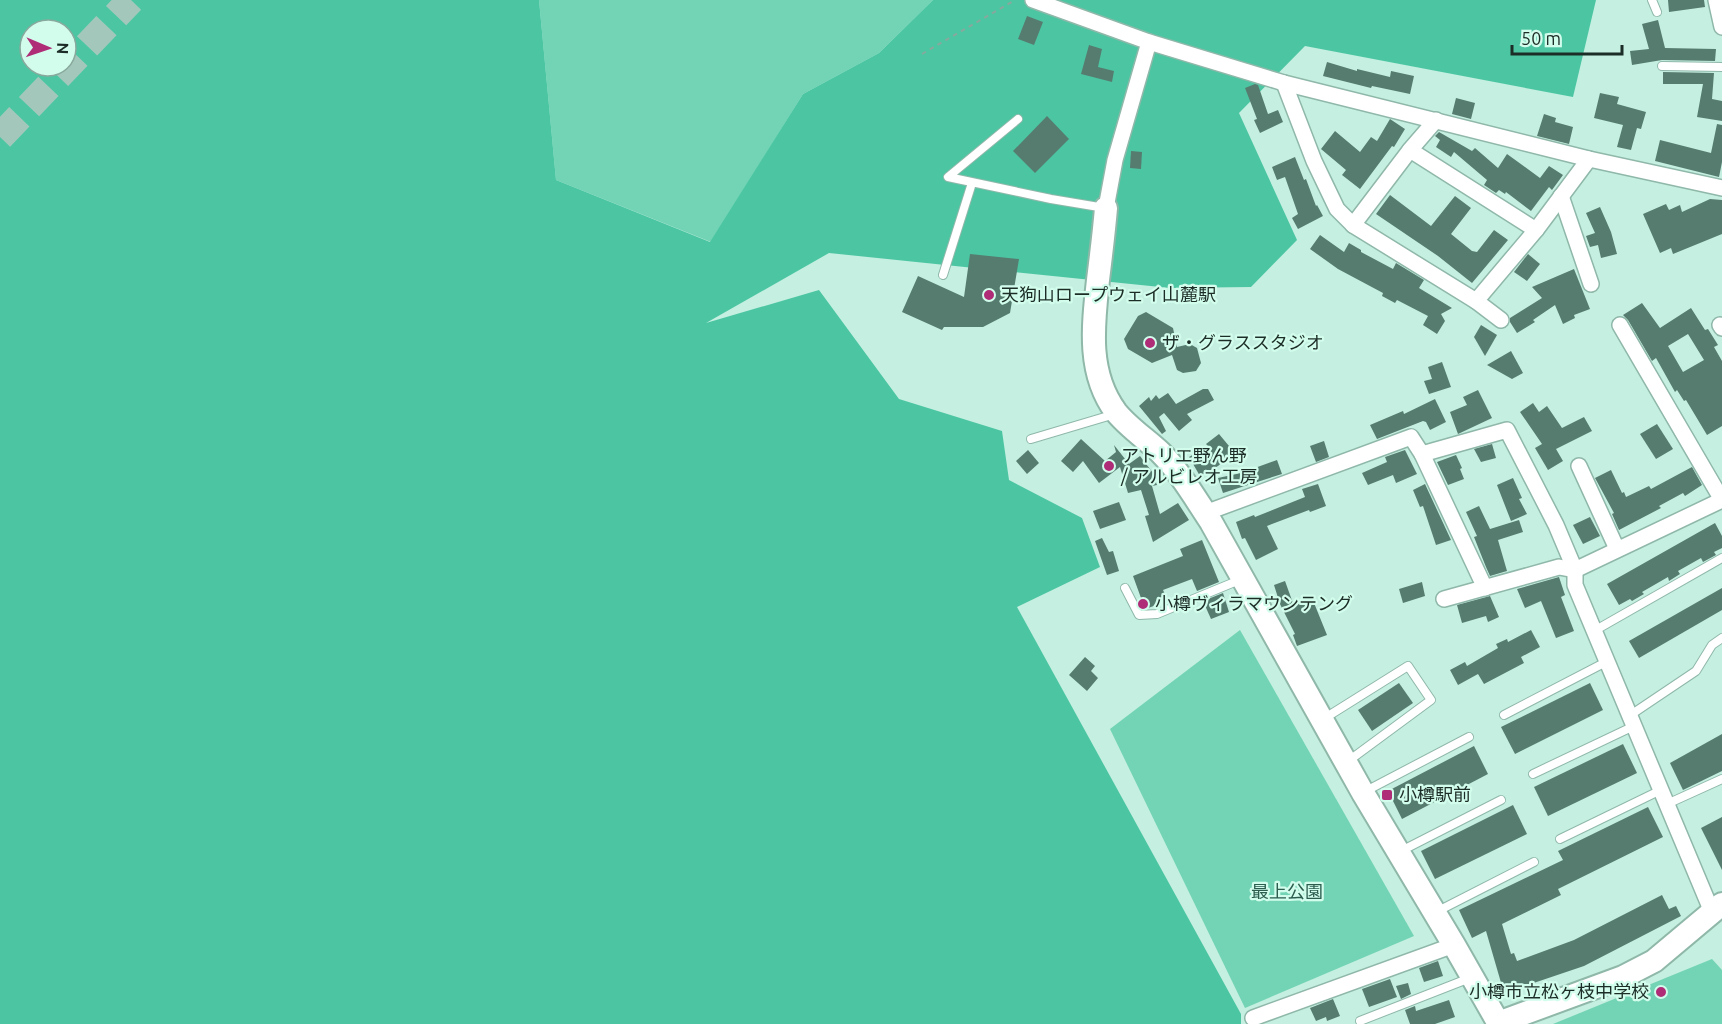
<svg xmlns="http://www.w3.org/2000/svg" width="1722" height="1024" font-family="Ubuntu,'Noto Sans JP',sans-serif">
	<rect width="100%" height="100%" fill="#c5efe0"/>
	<g fill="#72d4b4">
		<polygon points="539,0 933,0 879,53 803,94 711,242 556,180"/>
		<polygon points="1240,630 1414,936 1245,1008 1110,729"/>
		<polygon points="1712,959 1722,970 1722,1024 1553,1024"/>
	</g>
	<path fill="#4cc6a2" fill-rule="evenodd" d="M 0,0 L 539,0 L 556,180 L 710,242 L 803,94 L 879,53 L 933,0 L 1596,0 L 1573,97 L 1305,46 L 1239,113 L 1297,240 L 1251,287 L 1170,288 L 829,253 L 706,323 L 819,290 L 899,399 L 1002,431 L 1009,480 L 1082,518 L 1100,567 L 1017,607 L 1241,1014 L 1241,1024 L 0,1024 ZM 30,30 L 66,30 L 66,66 L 30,66 Z"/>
	<g fill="#567c6f" fill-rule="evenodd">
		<polygon points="1668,0 1704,0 1705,7 1669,12"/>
		<polygon points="1027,16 1043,22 1034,45 1018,39"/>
		<polygon points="1658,20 1665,48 1716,49 1715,61 1662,60 1632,65 1630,51 1649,49 1642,24"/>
		<polygon points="1089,45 1102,49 1098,67 1114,71 1112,82 1081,74"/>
		<polygon points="1327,62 1357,71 1357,69 1390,77 1391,71 1414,76 1410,94 1372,86 1371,88 1323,76"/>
		<polygon points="1663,72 1714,73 1712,99 1722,101 1722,121 1697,117 1703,84 1663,84"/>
		<polygon points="1255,84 1258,85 1268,114 1278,110 1283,122 1260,133 1254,120 1257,119 1245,88"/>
		<polygon points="1600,93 1619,97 1617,104 1646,112 1641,129 1637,128 1631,150 1617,147 1623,125 1594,118"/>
		<polygon points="1456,98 1475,103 1471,119 1452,114"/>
		<polygon points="1544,114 1556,118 1555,122 1573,127 1569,144 1537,136"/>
		<polygon points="1047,116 1069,139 1035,173 1013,151"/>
		<polygon points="1390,119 1405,129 1394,147 1392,146 1360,189 1342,175 1346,170 1321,149 1335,131 1360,152 1371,137 1377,141"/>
		<polygon points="1717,124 1722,125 1722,162 1719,177 1655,161 1660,140 1711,153"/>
		<polygon points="1439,132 1472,151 1475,148 1498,168 1507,154 1540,178 1549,166 1563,175 1552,190 1549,187 1531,211 1506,192 1505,194 1499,190 1496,193 1484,185 1487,180 1454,152 1451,157 1436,147 1440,140 1435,136"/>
		<polygon points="1131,151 1142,152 1141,169 1130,168"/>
		<polygon points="1295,157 1304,180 1306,179 1316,206 1317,205 1323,216 1298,229 1292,218 1298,214 1285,177 1277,180 1272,167"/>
		<polygon points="1390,195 1431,226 1455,196 1471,208 1451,234 1472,251 1477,252 1494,230 1508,240 1472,283 1438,256 1376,214"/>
		<polygon points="1710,199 1722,200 1722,234 1673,254 1671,248 1660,253 1643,214 1666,204 1669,210 1680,205 1682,212"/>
		<polygon points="1600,207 1611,232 1617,254 1601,258 1598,245 1590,247 1586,236 1595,233 1586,213"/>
		<polygon points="1320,235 1344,252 1349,243 1361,250 1361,252 1393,269 1396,263 1424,280 1419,288 1452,308 1441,314 1445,321 1437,334 1423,325 1428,316 1397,300 1395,303 1382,296 1383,293 1338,269 1310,249"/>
		<polygon points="970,254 1019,259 1010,313 983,327 944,327 942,330 902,312 918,276 964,297"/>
		<polygon points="1528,254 1540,264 1527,281 1514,272"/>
		<polygon points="1574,269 1590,309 1574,315 1575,318 1563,324 1555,305 1533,320 1535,322 1517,333 1510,322 1510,318 1542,298 1532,287"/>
		<path d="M 1642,303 L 1660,328 L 1691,308 L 1705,330 L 1708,329 L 1718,345 L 1714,347 L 1722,361 L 1722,426 L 1707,435 L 1686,400 L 1684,401 L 1677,390 L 1675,392 L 1656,358 L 1652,361 L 1628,320 L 1623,315 ZM 1688,334 L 1704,360 L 1683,372 L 1668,346 Z"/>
		<polygon points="1146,312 1173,328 1177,347 1190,344 1197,348 1201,363 1196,371 1183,373 1177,370 1172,355 1152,363 1128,349 1124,339 1138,316"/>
		<polygon points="1481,325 1497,335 1485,356 1474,337"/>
		<polygon points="1511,351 1523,373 1512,379 1487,365"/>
		<polygon points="1442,362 1451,387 1429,394 1424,381 1432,379 1428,367"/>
		<polygon points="1203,389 1208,389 1214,400 1187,414 1192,420 1179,431 1164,413 1159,417 1166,431 1162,434 1139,406 1149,397 1151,401 1156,395 1159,399 1168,393 1176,404"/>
		<polygon points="1478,390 1492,418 1458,434 1450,412 1467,405 1463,397"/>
		<polygon points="1435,399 1446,422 1430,430 1426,422 1423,421 1377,439 1370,425 1403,411 1404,414"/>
		<polygon points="1533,403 1539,412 1547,406 1562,428 1584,417 1592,431 1556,449 1563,461 1548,470 1535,448 1542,444 1520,412"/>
		<polygon points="1657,424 1673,449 1656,459 1640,434"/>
		<polygon points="1219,434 1234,452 1218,466 1200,476 1189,457 1208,446 1206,444"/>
		<polygon points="1081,439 1105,461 1116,452 1114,445 1129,464 1140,456 1153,473 1157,485 1152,486 1160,514 1178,503 1189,520 1153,542 1145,516 1149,515 1141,490 1128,493 1120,467 1099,483 1083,461 1073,472 1061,461"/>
		<polygon points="1324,441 1329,457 1316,462 1310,446"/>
		<polygon points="1492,444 1496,458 1481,462 1474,449"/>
		<polygon points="1028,450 1039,463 1027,474 1016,461"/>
		<polygon points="1405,450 1417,474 1396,483 1393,475 1368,485 1362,473 1387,462 1385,457"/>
		<polygon points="1456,455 1462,468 1460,469 1464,479 1448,485 1437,462"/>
		<polygon points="1277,460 1282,474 1223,493 1218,478 1241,473"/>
		<polygon points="1692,467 1702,485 1685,496 1683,493 1659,506 1661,508 1619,530 1612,514 1614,513 1595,478 1611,470 1622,493 1624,492 1626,497 1649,486 1651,489"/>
		<polygon points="1513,478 1522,498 1519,499 1527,514 1511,521 1497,485"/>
		<polygon points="1318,484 1326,506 1310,512 1309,510 1267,526 1278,549 1256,560 1245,538 1242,539 1236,522 1254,515 1255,517 1305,497 1302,489"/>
		<polygon points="1425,484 1451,540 1436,545 1423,506 1420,507 1413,490"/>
		<polygon points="1119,502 1126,520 1100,529 1093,511"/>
		<polygon points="1479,506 1490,529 1519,520 1523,532 1498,540 1507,571 1490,576 1486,567 1474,537 1477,536 1466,512"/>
		<polygon points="1590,517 1600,536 1583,544 1573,525"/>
		<polygon points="1715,523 1722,536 1722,548 1714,552 1716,555 1703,562 1701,558 1678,571 1680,574 1669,581 1668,577 1642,592 1644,594 1632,601 1630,599 1619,605 1607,584"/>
		<polygon points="1102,538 1109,552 1113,551 1119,571 1107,575 1095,541"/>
		<polygon points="1202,540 1219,582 1197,591 1192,579 1163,590 1168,601 1148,608 1144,597 1141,598 1133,576 1183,556 1180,549"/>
		<polygon points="1559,577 1565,595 1561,597 1574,631 1556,638 1541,601 1525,608 1517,589"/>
		<polygon points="1285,581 1294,606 1312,598 1327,635 1297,646 1293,635 1295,634 1280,604 1274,585"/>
		<polygon points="1422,582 1425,596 1403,603 1399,589"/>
		<polygon points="1722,588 1722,610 1639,658 1629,641"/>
		<polygon points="1223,593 1229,612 1211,619 1203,601"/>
		<polygon points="1490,596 1499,617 1488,622 1486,616 1462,623 1457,605"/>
		<polygon points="1531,630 1540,647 1521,657 1524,663 1484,684 1478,674 1458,685 1450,670 1465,662 1467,666 1498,648 1496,644 1507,639 1508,642"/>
		<polygon points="1085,657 1095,666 1091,671 1098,678 1087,691 1069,675"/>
		<polygon points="1399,683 1413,703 1372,731 1358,710"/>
		<polygon points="1590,683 1603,710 1515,754 1501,727"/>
		<polygon points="1722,734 1722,771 1683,790 1670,763"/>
		<polygon points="1623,744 1637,773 1548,816 1534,787"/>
		<polygon points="1474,746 1488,774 1402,819 1388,791"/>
		<polygon points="1513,805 1527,834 1435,879 1421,851"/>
		<polygon points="1648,807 1663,837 1558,889 1561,895 1502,924 1511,954 1514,953 1517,961 1574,940 1662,895 1669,909 1676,906 1681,916 1584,966 1504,993 1486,931 1472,938 1459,910 1563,860 1558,851"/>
		<polygon points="1722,817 1722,870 1701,828"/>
		<polygon points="1438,961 1443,976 1424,982 1419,968"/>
		<polygon points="1390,979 1397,997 1369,1007 1362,989"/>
		<polygon points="1408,983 1411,994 1401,999 1396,986"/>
		<polygon points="1333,999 1340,1016 1327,1021 1326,1017 1316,1021 1310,1008"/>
		<polygon points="1449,1000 1455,1017 1435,1024 1410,1024 1405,1010 1415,1006 1416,1011"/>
	</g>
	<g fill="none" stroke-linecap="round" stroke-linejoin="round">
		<polyline stroke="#a3c8bb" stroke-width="28" stroke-dasharray="28 14" stroke-linecap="butt" points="0,137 131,0"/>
		<defs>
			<g id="lane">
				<polyline points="1652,0 1657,12"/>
				<polyline points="1662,66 1722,67"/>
				<polyline points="1018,119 948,177 1051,199 1105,208"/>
				<polyline points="943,275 972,183"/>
				<polyline points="1031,439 1115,414"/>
				<polyline points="1125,588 1139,615 1157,614 1242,579"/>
				<polyline points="1594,631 1722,558"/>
				<polyline points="1504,715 1606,662"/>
				<polyline points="1629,716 1696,671 1712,645 1722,638"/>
				<polyline points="1325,718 1408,666 1431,700 1347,762"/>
				<polyline points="1533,774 1634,726"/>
				<polyline points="1364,792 1469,737"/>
				<polyline points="1667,804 1722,779"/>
				<polyline points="1560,839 1661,790"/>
				<polyline points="1401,851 1501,800"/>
				<polyline points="1436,912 1534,862"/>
				<polyline points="1360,1021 1470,978"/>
			</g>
			<g id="street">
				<polyline points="1033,0 1149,42 1284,83 1589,159 1722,188"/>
				<polyline points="1716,0 1722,27"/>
				<polyline points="1284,83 1314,161 1337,209 1353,225 1476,301 1536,230 1589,159"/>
				<polyline points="1410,150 1536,230"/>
				<polyline points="1561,196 1591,284"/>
				<polyline points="1106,208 1115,160 1149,42"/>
				<polyline points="1353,225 1410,150 1436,120"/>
				<polyline points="1476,301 1501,320"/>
				<polyline points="1620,325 1722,500"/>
				<polyline points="1720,325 1722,328"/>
				<polyline points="1422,454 1485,588"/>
				<polyline points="1579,466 1617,549"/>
				<polyline points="1205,513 1411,437 1422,454 1507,430 1556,525 1575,570 1575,585 1712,912"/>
				<polyline points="1444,599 1559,567 1575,570 1722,500"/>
				<polyline points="1253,1018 1454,945"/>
			</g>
			<g id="secondary">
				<path d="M 1106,208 C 1104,232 1101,256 1098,280 C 1093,326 1087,373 1116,412 C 1128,427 1146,439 1160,452 C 1180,472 1195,498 1211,522 L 1363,793 L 1454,945 L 1499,1024"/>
				<polyline points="1498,1023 1623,977 1654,961 1722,904"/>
			</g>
		</defs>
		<use href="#lane" stroke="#8fb8a9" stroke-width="10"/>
		<use href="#street" stroke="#8fb8a9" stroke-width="18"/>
		<use href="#secondary" stroke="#8fb8a9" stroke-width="26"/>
		<polyline stroke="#87a89c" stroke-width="2" stroke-dasharray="4.5 4.5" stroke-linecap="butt" points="922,54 1015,0"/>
		<use href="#lane" stroke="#fff" stroke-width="8"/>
		<use href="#street" stroke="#fff" stroke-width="15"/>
		<use href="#secondary" stroke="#fff" stroke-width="22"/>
	</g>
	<g fill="#af2c76" stroke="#d2fded" stroke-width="2">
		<circle cx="989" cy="295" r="6"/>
		<circle cx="1150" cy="343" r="6"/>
		<circle cx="1109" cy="466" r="6"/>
		<circle cx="1143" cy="604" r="6"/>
		<rect x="1381" y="789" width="12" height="12" rx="3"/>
		<circle cx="1661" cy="992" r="6"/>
	</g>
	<g text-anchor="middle" stroke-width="4.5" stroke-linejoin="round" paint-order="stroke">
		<g font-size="18" fill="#1c2c26" stroke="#d2fded" text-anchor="start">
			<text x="1001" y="301">天狗山ロープウェイ山麓駅</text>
			<text x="1162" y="349">ザ・グラススタジオ</text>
			<text x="1121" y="462">アトリエ野ん野<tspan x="1121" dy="21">/ アルビレオ工房</tspan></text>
			<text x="1155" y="610">小樽ヴィラマウンテング</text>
			<text x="1399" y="801">小樽駅前</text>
			<text x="1649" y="998" text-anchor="end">小樽市立松ヶ枝中学校</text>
		</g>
		<g font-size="18" fill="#2c5d4e" stroke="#d2fded">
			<text x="1287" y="898">最上公園</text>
		</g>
	</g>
	<g transform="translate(48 48) rotate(92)"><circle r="28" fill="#d2fded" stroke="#89a99d" stroke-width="1.5"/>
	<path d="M0-4.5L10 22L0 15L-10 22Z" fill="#af2c76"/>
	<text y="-9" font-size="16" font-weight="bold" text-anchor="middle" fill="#1c2c26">N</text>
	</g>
	<path d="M1512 45v9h110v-9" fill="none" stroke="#1c2c26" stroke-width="3"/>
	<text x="1521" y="45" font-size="18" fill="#1c2c26" stroke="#d2fded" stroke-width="4.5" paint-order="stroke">50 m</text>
</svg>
